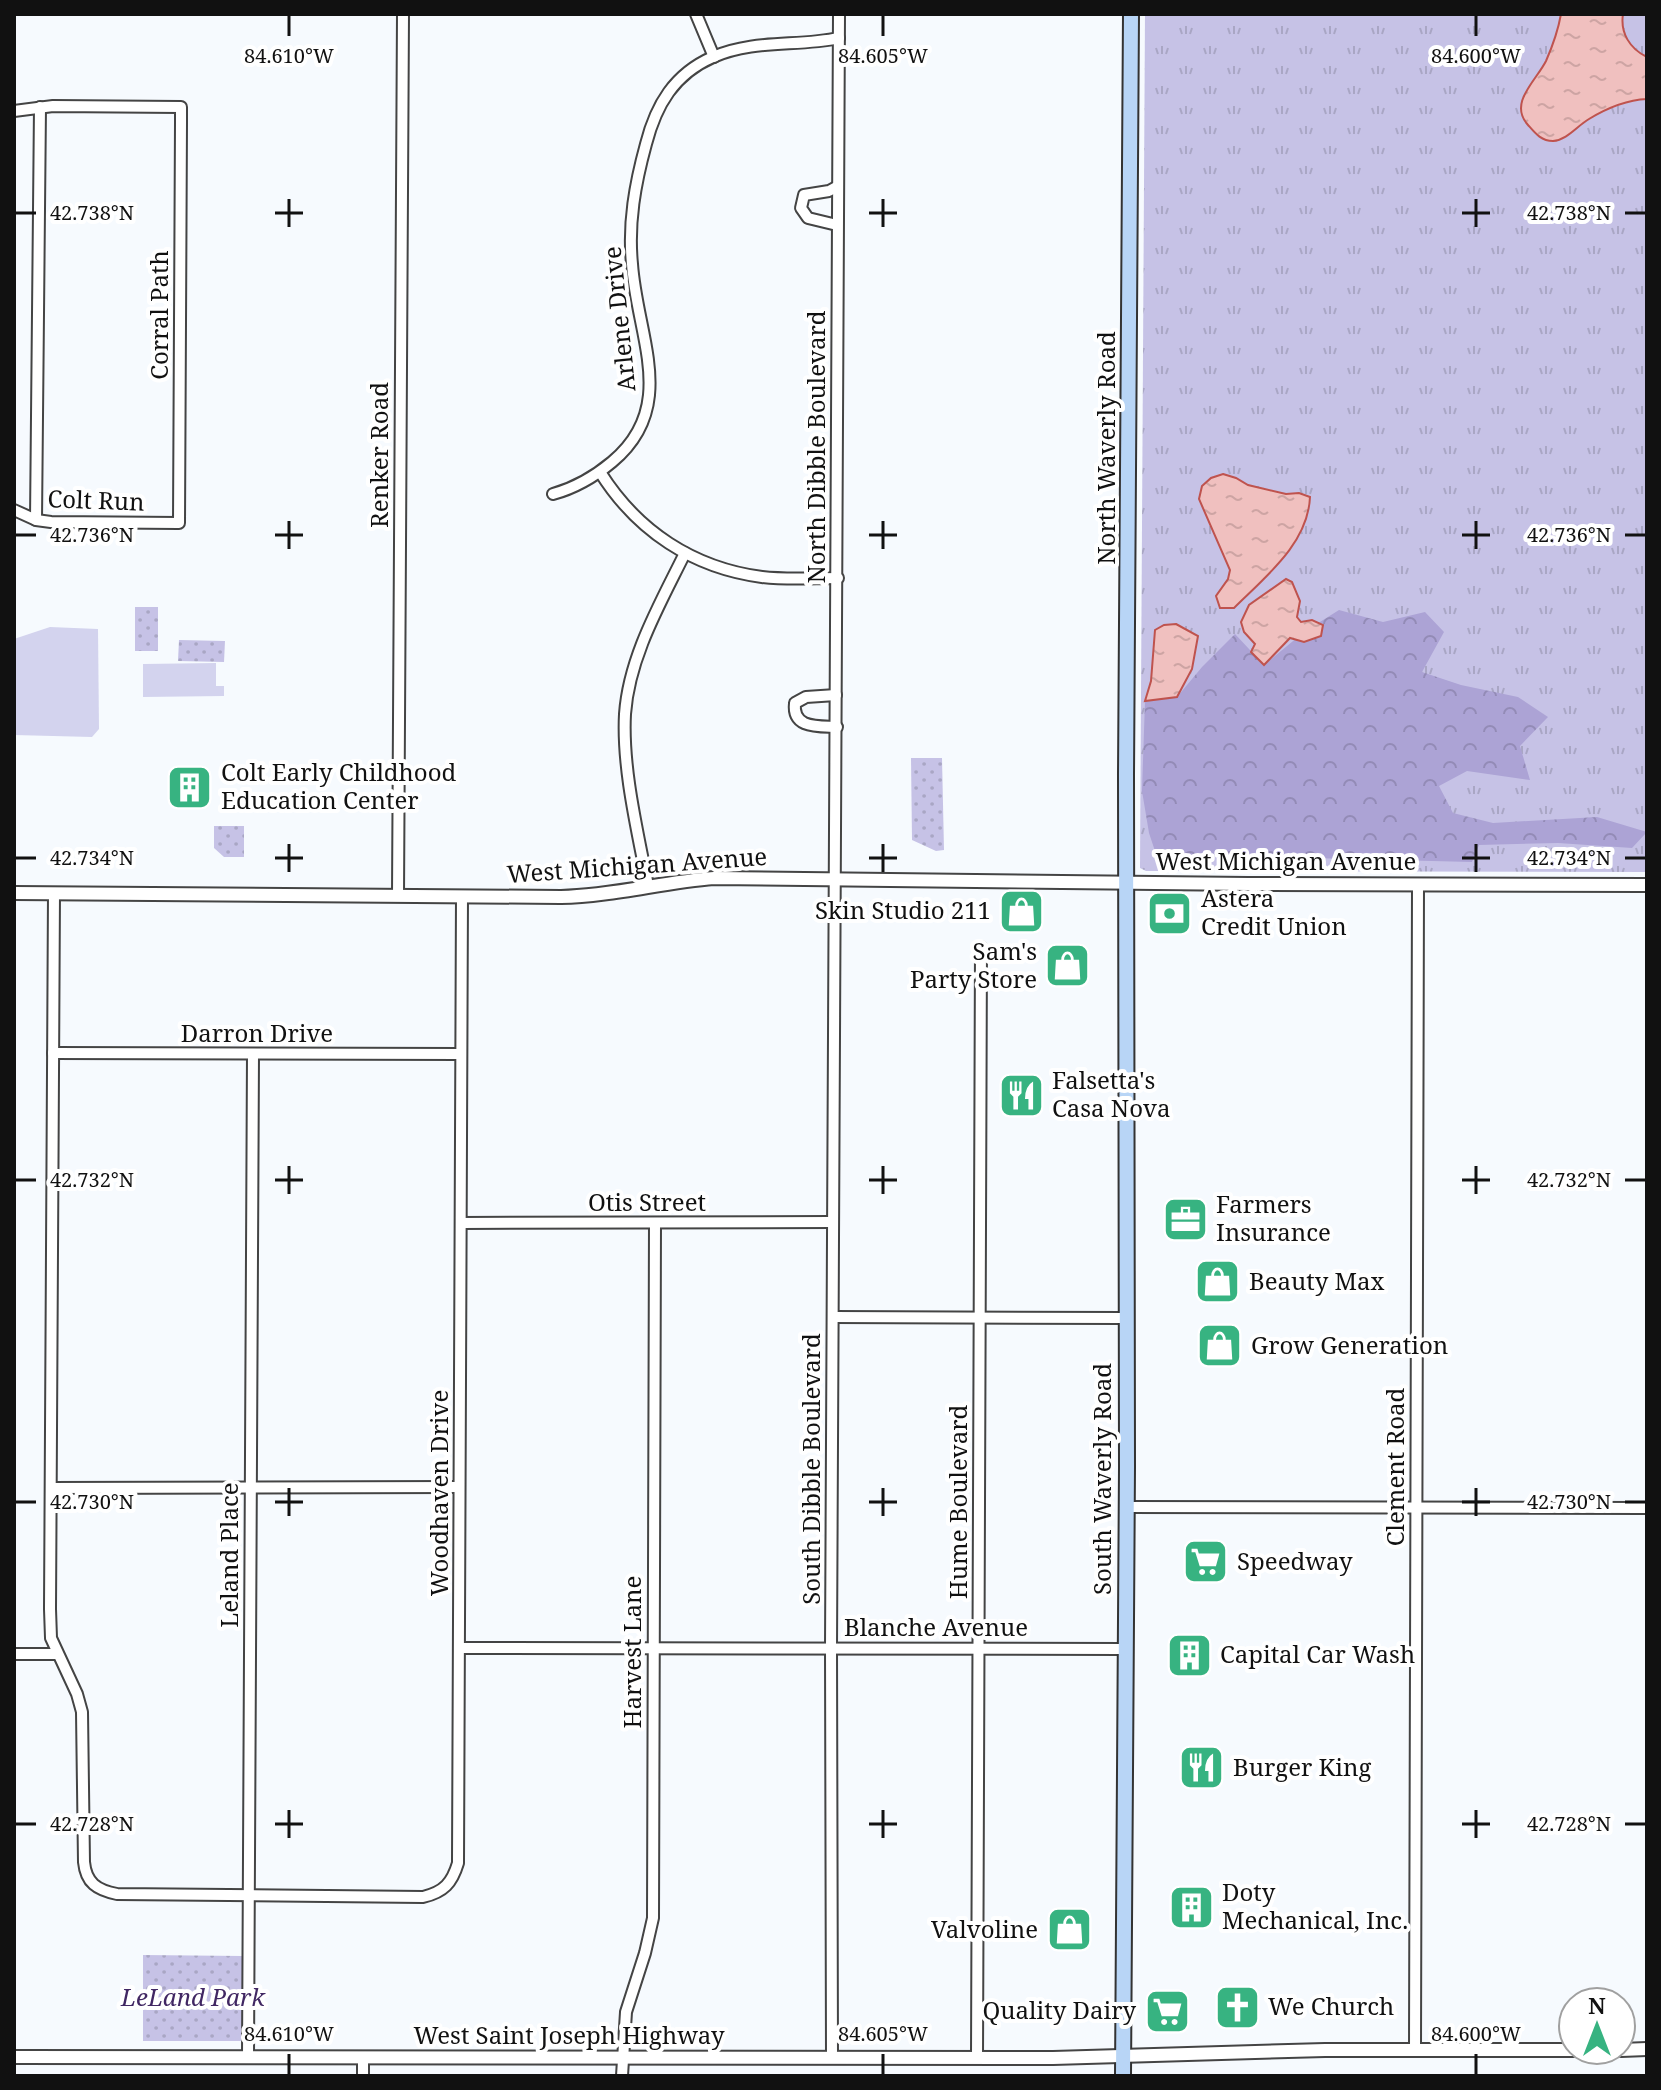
<svg xmlns="http://www.w3.org/2000/svg" width="1661" height="2090" font-family="'Noto Serif',serif">
	<defs>
		<pattern id="grass-tufts" width="24" height="20" patternUnits="userSpaceOnUse" patternTransform="scale(2)"><rect width="24" height="20" fill="#c6c2e6"/><path d="M3 7l-1-3M5 7V3M7 7l1-3M15 17l-1-3M17 17v-4M19 17l1-3" fill="none" stroke="#a9a6c4"/></pattern>
		<pattern id="forest-crowns" width="20" height="18" patternUnits="userSpaceOnUse" patternTransform="scale(2)"><rect width="20" height="18" fill="#aca3d5"/><path d="M2 6a3 3 0 1 1 6 0M12 15a3 3 0 1 1 6 0" fill="none" stroke="#938bb6"/></pattern>
		<pattern id="park-dots" width="8" height="8" patternUnits="userSpaceOnUse" patternTransform="scale(2)"><rect width="8" height="8" fill="#c6c2e6"/><path d="M2 2h.1M6 6h.1" fill="none" stroke="#a9a6c4" stroke-width="1.8" stroke-linecap="round"/></pattern>
		<pattern id="water-ripples" width="26" height="14" patternUnits="userSpaceOnUse" patternTransform="scale(2)"><rect width="26" height="14" fill="#f0c0bf"/><path d="M2 4q2-2 4 0t4 0M15 11q2-2 4 0t4 0" fill="none" stroke="#cda4a3"/></pattern>
	</defs>
	<rect width="100%" height="100%" fill="#f6fafe"/>
	<polygon fill="url(#grass-tufts)" points="1145,14 1647,14 1647,872 1146,871 1140,868"/>
	<polygon fill="url(#forest-crowns)" points="1339,610 1383,622 1425,612 1444,632 1422,672 1461,685 1518,697 1548,717 1520,746 1530,780 1467,771 1439,786 1453,813 1493,823 1597,817 1647,832 1632,848 1558,843 1479,845 1472,862 1156,854 1149,833 1142,791 1145,701 1177,697 1202,667 1235,634 1264,665 1304,632"/>
	<g fill="url(#park-dots)">
		<rect x="135" y="607" width="23" height="44"/>
		<polygon points="179,640 225,641 224,662 178,661"/>
		<polygon points="911,758 942,758 944,850 936,851 912,840"/>
		<polygon points="214,826 244,826 244,857 224,857 214,848"/>
		<polygon points="143,1955 243,1956 242,2041 143,2041"/>
	</g>
	<g fill="#d3d3ee">
		<polygon points="50,627 98,629 99,729 92,737 14,735 14,639"/>
		<polygon points="216,663 216,686 224,686 224,696 143,697 143,664"/>
	</g>
	<g fill="url(#water-ripples)" stroke="#bf534e" stroke-width="2">
		<path d="M 1561,14 L 1623,14 C 1620,33 1630,49 1647,57 L 1647,99 C 1627,100 1607,108 1589,119 C 1577,126 1567,140 1553,141 C 1541,141 1535,133 1528,125 C 1508,103 1536,81 1546,61 C 1553,45 1558,31 1561,14 Z"/>
		<path d="M 1223,474 L 1236,478 L 1248,485 L 1286,494 L 1299,493 L 1310,497 C 1308,544 1265,577 1234,608 L 1220,608 L 1216,596 L 1228,579 L 1230,570 L 1199,499 L 1202,486 L 1211,478 Z"/>
		<polygon points="1286,579 1292,582 1300,601 1297,617 1301,622 1312,620 1323,625 1321,636 1304,642 1290,638 1264,665 1251,652 1255,644 1244,632 1241,622 1249,605"/>
		<polygon points="1176,624 1198,636 1192,669 1177,697 1145,701 1151,681 1155,630 1164,625"/>
	</g>
	<g fill="none" stroke-linecap="round" stroke-linejoin="round">
		<defs>
			<g id="minor">
				<polyline points="696,14 714,57"/>
				<polyline points="14,111 53,106 181,107 181,122 179,523 51,522 36,520 14,510"/>
				<polyline points="837,225 808,218 801,208 804,195 829,191 838,186"/>
				<path d="M 600,472 C 637,531 693,568 762,577 C 787,580 813,578 838,578"/>
				<path d="M 553,494 C 575,488 594,477 612,462 C 679,406 637,337 632,264 C 628,223 635,184 646,144 C 656,105 674,74 713,57 C 754,39 797,47 839,38"/>
				<polyline points="36,520 40,107"/>
				<path d="M 836,695 L 806,697 L 795,703 C 792,729 818,726 837,727"/>
				<path d="M 648,886 C 638,833 622,769 625,714 C 629,657 660,604 685,553"/>
				<path d="M 54,893 L 50,1609 L 51,1638 L 77,1694 L 82,1712 L 84,1862 C 86,1883 97,1890 117,1894 L 423,1897 C 444,1892 452,1883 458,1863 L 462,896"/>
				<polyline points="398,896 403,14"/>
				<polyline points="53,1053 461,1054"/>
				<polyline points="461,1223 832,1222"/>
				<polyline points="833,1317 1125,1318"/>
				<polyline points="51,1488 459,1487"/>
				<polyline points="1127,1507 1647,1508"/>
				<polyline points="459,1648 1124,1649"/>
				<polyline points="14,1654 57,1654"/>
				<polyline points="1415,2050 1418,885"/>
				<polyline points="248,2056 253,1054"/>
				<polyline points="363,2057 363,2076"/>
				<polyline points="832,2058 831,1648 839,14"/>
				<polyline points="977,2058 981,947"/>
				<polyline points="622,2076 626,2012 645,1953 653,1918 655,1223"/>
			</g>
			<g id="tertiary">
				<path d="M 14,893 L 561,897 C 612,896 663,882 714,878 L 1248,884 L 1647,885"/>
				<polyline points="1621,2050 1647,2049"/>
				<polyline points="14,2057 1053,2058 1325,2050 1573,2050"/>
			</g>
			<polyline id="secondary" points="1123,2076 1127,1467 1126,775 1131,14"/>
		</defs>
		<use href="#minor" stroke="#444" stroke-width="14"/>
		<use href="#tertiary" stroke="#444" stroke-width="16"/>
		<use href="#secondary" stroke="#333" stroke-width="18"/>
		<use href="#minor" stroke="#fff" stroke-width="10"/>
		<use href="#tertiary" stroke="#fff" stroke-width="12"/>
		<use href="#secondary" stroke="#b8d5f6" stroke-width="14"/>
	</g>
	<path fill="none" stroke="#111" stroke-width="3" d="M 289,16 L 289,36M 883,16 L 883,36M 1476,16 L 1476,36M 289,199 L 289,227M 883,199 L 883,227M 1476,199 L 1476,227M 16,213 L 36,213M 275,213 L 303,213M 869,213 L 897,213M 1462,213 L 1490,213M 1625,213 L 1645,213M 289,521 L 289,549M 883,521 L 883,549M 1476,521 L 1476,549M 16,535 L 36,535M 275,535 L 303,535M 869,535 L 897,535M 1462,535 L 1490,535M 1625,535 L 1645,535M 289,844 L 289,872M 883,844 L 883,872M 1476,844 L 1476,872M 16,858 L 36,858M 275,858 L 303,858M 869,858 L 897,858M 1462,858 L 1490,858M 1625,858 L 1645,858M 289,1166 L 289,1194M 883,1166 L 883,1194M 1476,1166 L 1476,1194M 16,1180 L 36,1180M 275,1180 L 303,1180M 869,1180 L 897,1180M 1462,1180 L 1490,1180M 1625,1180 L 1645,1180M 289,1488 L 289,1516M 883,1488 L 883,1516M 1476,1488 L 1476,1516M 16,1502 L 36,1502M 275,1502 L 303,1502M 869,1502 L 897,1502M 1462,1502 L 1490,1502M 1625,1502 L 1645,1502M 289,1810 L 289,1838M 883,1810 L 883,1838M 1476,1810 L 1476,1838M 16,1824 L 36,1824M 275,1824 L 303,1824M 869,1824 L 897,1824M 1462,1824 L 1490,1824M 1625,1824 L 1645,1824M 289,2054 L 289,2074M 883,2054 L 883,2074M 1476,2054 L 1476,2074"/>
	<defs>
		<symbol id="building-square" viewBox="-11 -11 22 22"><rect x="-9" y="-9" width="18" height="18" rx="4" fill="#37b381" stroke="#fff"/><path d="M-4-6H4V6H1V3H-1V6H-4ZM-2.5-4.3h1.7v1.8h-1.7ZM.8-4.3h1.7v1.8H.8ZM-2.5-1h1.7V.8h-1.7ZM.8-1h1.7V.8H.8Z" fill="#fff"/></symbol>
		<symbol id="shop-square" viewBox="-11 -11 22 22"><rect x="-9" y="-9" width="18" height="18" rx="4" fill="#37b381" stroke="#fff"/><path d="M-5-2.5h2.3a2.7 3.5 0 0 1 5.4 0H5L5.5 6h-11ZM-1.5-2.5h3a1.5 2.3 0 0 0-3 0Z" fill="#fff"/></symbol>
		<symbol id="bank-square" viewBox="-11 -11 22 22"><rect x="-9" y="-9" width="18" height="18" rx="4" fill="#37b381" stroke="#fff"/><path d="M-6-4H6V4H-6ZM0-2.3a2.3 2.3 0 1 0 0 4.6a2.3 2.3 0 1 0 0-4.6Z" fill="#fff"/></symbol>
		<symbol id="restaurant-square" viewBox="-11 -11 22 22"><rect x="-9" y="-9" width="18" height="18" rx="4" fill="#37b381" stroke="#fff"/><path d="M-5-6h1v4h1v-4h1v4h1v-4h1v5L-1.5 .5V6h-2V.5L-5-1ZM5-6V6H3V1.5H1.5Q1.5-4 5-6Z" fill="#fff"/></symbol>
		<symbol id="office-square" viewBox="-11 -11 22 22"><rect x="-9" y="-9" width="18" height="18" rx="4" fill="#37b381" stroke="#fff"/><path d="M-6-3h4V-5.5h4V-3h4V5H-6ZM-1-4.5V-3h2v-1.5ZM-6 0V1H6V0Z" fill="#fff"/></symbol>
		<symbol id="supermarket-square" viewBox="-11 -11 22 22"><rect x="-9" y="-9" width="18" height="18" rx="4" fill="#37b381" stroke="#fff"/><path d="M-6-5.5h2.5l.6 2H6L4.5 2H-2.5L-4.4-4H-6ZM-1.5 3.2a1.3 1.3 0 1 0 .1 0ZM3 3.2a1.3 1.3 0 1 0 .1 0Z" fill="#fff"/></symbol>
		<symbol id="church-square" viewBox="-11 -11 22 22"><rect x="-9" y="-9" width="18" height="18" rx="4" fill="#37b381" stroke="#fff"/><path d="M-1.2-6h2.4v3.5h3.3v2.4h-3.3V6h-2.4V-.1h-3.3v-2.4h3.3Z" fill="#fff"/></symbol>
	</defs>
	<g fill-rule="evenodd">
		<use href="#building-square" x="164" y="762" width="51" height="51"/>
		<use href="#shop-square" x="996" y="886" width="51" height="51"/>
		<use href="#bank-square" x="1144" y="888" width="51" height="51"/>
		<use href="#shop-square" x="1042" y="940" width="51" height="51"/>
		<use href="#restaurant-square" x="996" y="1070" width="51" height="51"/>
		<use href="#office-square" x="1160" y="1194" width="51" height="51"/>
		<use href="#shop-square" x="1192" y="1256" width="51" height="51"/>
		<use href="#shop-square" x="1194" y="1320" width="51" height="51"/>
		<use href="#supermarket-square" x="1180" y="1536" width="51" height="51"/>
		<use href="#building-square" x="1164" y="1630" width="51" height="51"/>
		<use href="#restaurant-square" x="1176" y="1742" width="51" height="51"/>
		<use href="#building-square" x="1166" y="1882" width="51" height="51"/>
		<use href="#shop-square" x="1044" y="1904" width="51" height="51"/>
		<use href="#church-square" x="1212" y="1982" width="51" height="51"/>
		<use href="#supermarket-square" x="1142" y="1986" width="51" height="51"/>
	</g>
	<g text-anchor="middle" stroke-width="8" stroke-linejoin="round" paint-order="stroke">
		<g font-size="24" fill="#111" stroke="#fff">
			<text transform="translate(160 315) rotate(-90)" y="8">Corral Path</text>
			<text transform="translate(620 319) rotate(-96)" y="8">Arlene Drive</text>
			<text transform="translate(817 447) rotate(-90)" y="8">North Dibble Boulevard</text>
			<text transform="translate(1107 448) rotate(-90)" y="8">North Waverly Road</text>
			<text transform="translate(380 455) rotate(-90)" y="8">Renker Road</text>
			<text transform="translate(96 501) rotate(2)" y="8">Colt Run</text>
			<text x="1286" y="870">West Michigan Avenue</text>
			<text transform="translate(637 866) rotate(-4)" y="8">West Michigan Avenue</text>
			<text x="257" y="1042">Darron Drive</text>
			<text x="647" y="1211">Otis Street</text>
			<text transform="translate(1396 1467) rotate(-90)" y="8">Clement Road</text>
			<text transform="translate(812 1469) rotate(-90)" y="8">South Dibble Boulevard</text>
			<text transform="translate(1103 1479) rotate(-90)" y="8">South Waverly Road</text>
			<text transform="translate(440 1493) rotate(-90)" y="8">Woodhaven Drive</text>
			<text transform="translate(959 1502) rotate(-90)" y="8">Hume Boulevard</text>
			<text transform="translate(230 1555) rotate(-90)" y="8">Leland Place</text>
			<text x="936" y="1636">Blanche Avenue</text>
			<text transform="translate(633 1652) rotate(-90)" y="8">Harvest Lane</text>
			<text x="569" y="2044">West Saint Joseph Highway</text>
		</g>
		<g font-size="24" fill="#111" stroke="#fff" text-anchor="start">
			<text x="221" y="781">Colt Early Childhood<tspan x="221" dy="28">Education Center</tspan></text>
			<text x="1201" y="907">Astera<tspan x="1201" dy="28">Credit Union</tspan></text>
			<text x="991" y="919" text-anchor="end">Skin Studio 211</text>
			<text x="1037" y="960" text-anchor="end">Sam's<tspan x="1037" dy="28">Party Store</tspan></text>
			<text x="1052" y="1089">Falsetta's<tspan x="1052" dy="28">Casa Nova</tspan></text>
			<text x="1216" y="1213">Farmers<tspan x="1216" dy="28">Insurance</tspan></text>
			<text x="1249" y="1290">Beauty Max</text>
			<text x="1251" y="1354">Grow Generation</text>
			<text x="1237" y="1570">Speedway</text>
			<text x="1220" y="1663">Capital Car Wash</text>
			<text x="1233" y="1776">Burger King</text>
			<text x="1222" y="1901">Doty<tspan x="1222" dy="28">Mechanical, Inc.</tspan></text>
			<text x="1038" y="1938" text-anchor="end">Valvoline</text>
			<text x="1268" y="2015">We Church</text>
			<text x="1136" y="2019" text-anchor="end">Quality Dairy</text>
		</g>
		<g font-size="24" font-style="italic" fill="#412763" stroke="#fff">
			<text x="193" y="2006">LeLand Park</text>
		</g>
	</g>
	<g font-size="20" text-anchor="middle" fill="#111" stroke="#fff" stroke-width="8" stroke-linejoin="round" paint-order="stroke">
		<text x="289" y="63">84.610°W</text>
		<text x="883" y="63">84.605°W</text>
		<text x="1476" y="63">84.600°W</text>
		<text x="92" y="220">42.738°N</text>
		<text x="1569" y="220">42.738°N</text>
		<text x="92" y="542">42.736°N</text>
		<text x="1569" y="542">42.736°N</text>
		<text x="92" y="865">42.734°N</text>
		<text x="1569" y="865">42.734°N</text>
		<text x="92" y="1187">42.732°N</text>
		<text x="1569" y="1187">42.732°N</text>
		<text x="92" y="1509">42.730°N</text>
		<text x="1569" y="1509">42.730°N</text>
		<text x="92" y="1831">42.728°N</text>
		<text x="1569" y="1831">42.728°N</text>
		<text x="289" y="2041">84.610°W</text>
		<text x="883" y="2041">84.605°W</text>
		<text x="1476" y="2041">84.600°W</text>
	</g>
	<rect width="1661" height="2090" fill="none" stroke="#111111" stroke-width="32"/>
	<g transform="translate(1597 2026)"><circle r="38" fill="#ffffff" stroke="#a0a0a0" stroke-width="2"/>
	<path d="M0-6L14 30L0 20L-14 30Z" fill="#37b381"/>
	<text y="-12" font-size="22" font-weight="bold" text-anchor="middle" fill="#111111">N</text>
	</g>
</svg>
